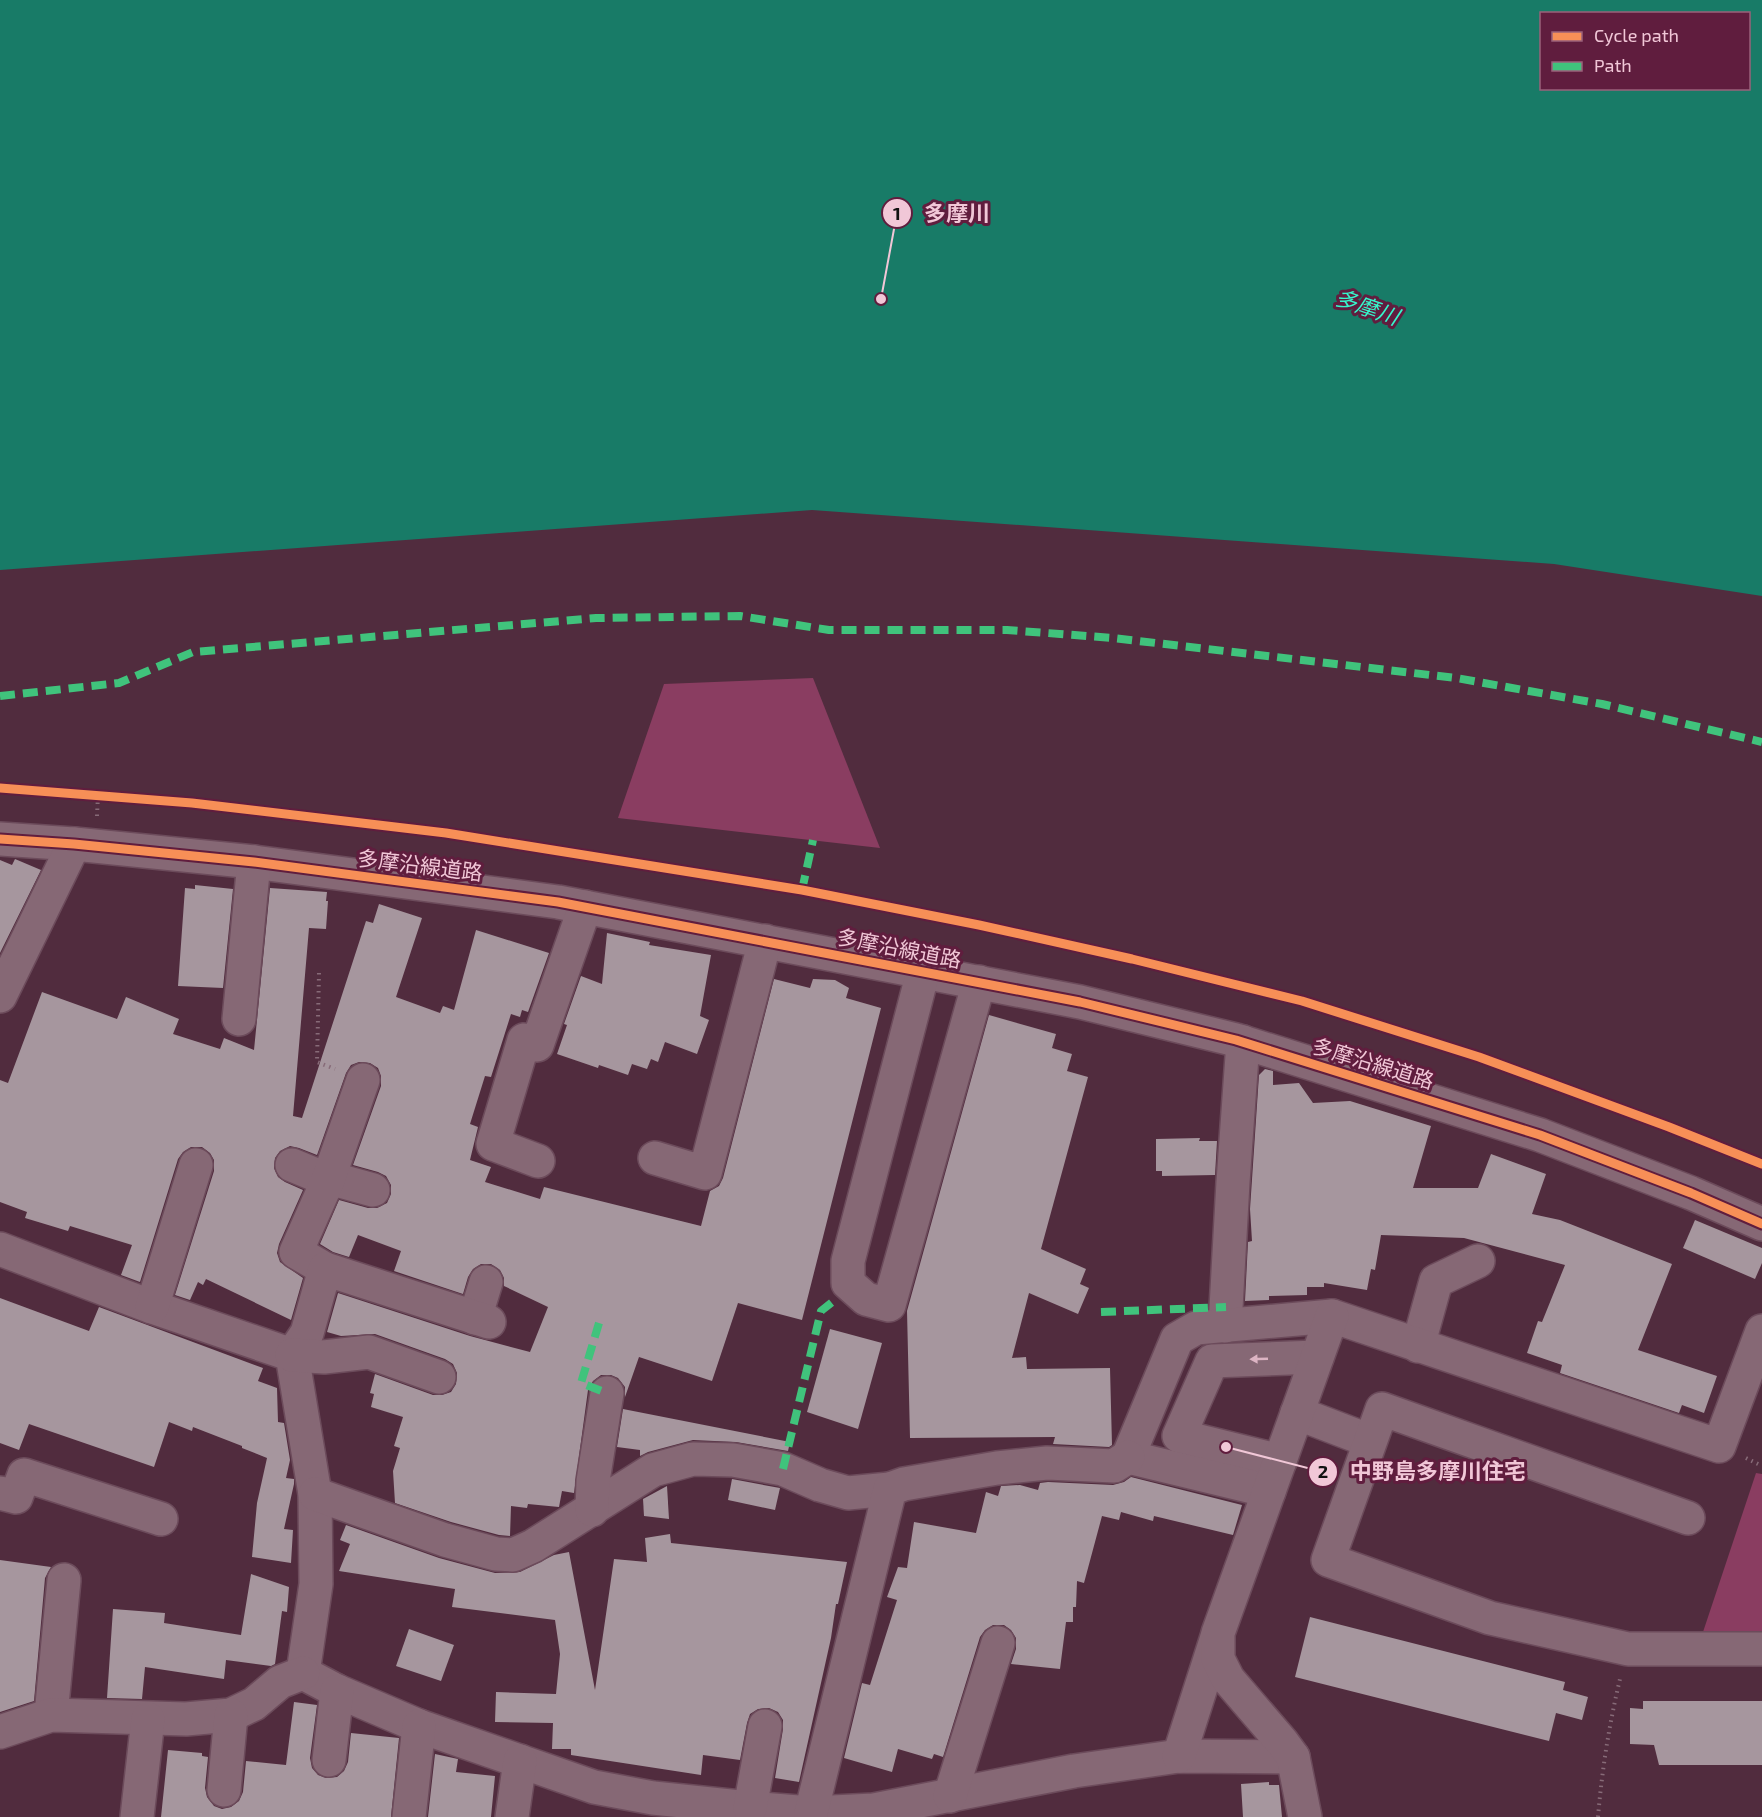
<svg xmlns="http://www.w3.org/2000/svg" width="1762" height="1817" font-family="'Exo 2','Noto Sans JP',sans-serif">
	<rect width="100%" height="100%" fill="#512c3e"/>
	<g fill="#8a3d61">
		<polygon points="813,678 880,848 618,818 664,684"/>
		<polygon points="1756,1473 1762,1474 1762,1636 1702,1635"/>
	</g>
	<path fill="#187b67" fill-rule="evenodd" d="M 0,0 L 1762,0 L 1762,596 L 1554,564 L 812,510 L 0,570 ZM 1542,14 L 1748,14 L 1748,88 L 1542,88 Z"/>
	<g fill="#a6969e">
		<polygon points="15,859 41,870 0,953 0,860 12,865"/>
		<polygon points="195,885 233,889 223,988 178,986 185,888 195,889"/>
		<polygon points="270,888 327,892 326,901 328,901 326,929 309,928 293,1116 302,1118 366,921 373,923 379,904 422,918 396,997 440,1013 443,1006 454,1010 476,930 549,953 528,1012 522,1010 520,1017 511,1014 491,1077 485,1076 470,1124 478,1127 470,1160 491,1167 485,1182 540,1199 544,1187 701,1226 710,1191 719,1186 723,1178 774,979 810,988 813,979 835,980 849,988 846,998 881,1008 802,1320 738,1303 712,1381 639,1357 625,1397 625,1387 618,1378 611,1375 601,1375 593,1381 588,1390 574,1493 562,1491 559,1507 528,1504 527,1508 511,1506 510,1536 499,1535 451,1522 395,1503 393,1471 400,1448 394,1446 403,1417 371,1407 374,1394 370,1393 375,1374 433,1395 442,1395 451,1392 456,1384 457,1373 453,1364 445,1359 375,1334 341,1336 327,1332 338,1293 470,1336 530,1352 548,1307 504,1286 504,1278 500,1270 491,1264 481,1264 473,1269 468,1277 463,1294 394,1271 401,1251 358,1235 349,1257 333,1252 320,1244 339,1200 368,1208 377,1208 387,1203 391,1194 391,1185 386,1176 378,1172 353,1165 381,1086 381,1076 378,1068 370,1063 359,1062 351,1065 346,1073 317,1155 299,1148 290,1146 280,1151 275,1158 274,1168 278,1177 285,1182 303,1190 279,1244 277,1253 280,1262 303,1278 291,1320 206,1279 203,1285 198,1282 190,1300 175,1295 214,1171 214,1160 210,1153 202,1147 191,1147 183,1152 178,1159 140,1282 121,1275 132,1245 70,1226 68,1231 25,1218 27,1212 0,1202 0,1080 8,1083 42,992 117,1019 126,997 179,1019 173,1034 220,1049 224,1038 254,1050"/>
		<polygon points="607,933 650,942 649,945 711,955 700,1016 709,1020 697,1054 665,1042 658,1062 651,1059 647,1069 632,1064 628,1075 599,1065 598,1068 557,1054 567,1025 564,1024 581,976 602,984"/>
		<polygon points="989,1015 1056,1034 1052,1048 1072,1054 1067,1071 1088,1077 1041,1249 1086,1269 1080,1284 1089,1288 1078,1314 1029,1293 1012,1358 1026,1357 1027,1369 1110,1368 1112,1445 1109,1447 1053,1444 1055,1437 910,1438 907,1311"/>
		<polygon points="1265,1069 1273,1071 1273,1085 1299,1083 1313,1103 1350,1101 1431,1126 1413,1188 1478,1188 1491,1154 1546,1174 1532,1214 1560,1220 1672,1264 1638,1350 1717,1376 1704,1413 1682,1405 1679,1413 1560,1373 1562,1365 1527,1353 1538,1321 1542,1322 1565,1265 1464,1238 1381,1235 1375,1270 1371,1269 1367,1290 1324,1283 1324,1287 1307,1287 1307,1295 1269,1296 1269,1300 1245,1301 1248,1242 1252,1241 1250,1209 1259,1075"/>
		<polygon points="1200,1138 1199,1141 1217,1141 1215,1175 1162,1176 1162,1171 1156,1171 1156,1139"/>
		<polygon points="1695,1220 1762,1248 1762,1263 1755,1279 1683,1248"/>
		<polygon points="0,1298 89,1331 99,1307 263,1368 258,1381 277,1388 278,1422 284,1423 290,1460 286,1478 294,1479 294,1484 284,1529 293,1530 291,1563 252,1557 257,1503 267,1458 242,1448 242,1446 193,1427 192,1431 169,1422 154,1467 29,1424 19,1450 0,1443"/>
		<polygon points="830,1329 882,1343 858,1429 807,1412"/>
		<polygon points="623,1409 790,1442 788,1451 736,1442 693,1440 648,1452 640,1456 640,1450 617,1447"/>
		<polygon points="1131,1477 1242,1505 1233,1535 1154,1516 1153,1521 1121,1512 1119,1520 1102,1516 1084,1583 1077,1581 1076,1607 1073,1607 1073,1622 1066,1622 1060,1669 1011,1664 1016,1649 1016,1638 1011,1630 1004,1625 993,1625 985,1630 980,1637 943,1757 934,1754 932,1759 898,1749 892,1772 844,1758 862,1683 870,1685 897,1600 887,1597 898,1567 907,1568 914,1522 976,1533 986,1492 998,1496 1001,1486 1020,1485 1038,1490 1040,1483 1048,1482 1113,1485 1124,1482"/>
		<polygon points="732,1479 780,1488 775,1510 728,1500"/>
		<polygon points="667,1486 669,1519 644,1516 643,1499"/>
		<polygon points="346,1525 439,1558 495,1573 520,1572 554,1555 569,1552 595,1690 614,1559 647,1562 645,1538 670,1534 671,1543 847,1562 838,1604 836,1604 831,1638 799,1782 775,1778 783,1729 783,1720 778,1712 769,1708 758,1709 750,1714 747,1723 740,1760 703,1755 701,1775 571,1755 571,1749 552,1749 553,1723 495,1722 496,1692 556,1694 560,1654 555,1620 452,1607 455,1589 339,1571 350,1544 340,1540"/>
		<polygon points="0,1560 51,1567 45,1578 34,1701 0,1712"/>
		<polygon points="251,1574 289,1587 287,1612 282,1611 275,1664 271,1666 226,1660 224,1679 145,1667 142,1699 107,1698 113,1609 165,1613 164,1623 241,1635"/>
		<polygon points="1310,1617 1565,1682 1563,1690 1588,1697 1582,1720 1556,1713 1549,1741 1295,1677"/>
		<polygon points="409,1629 454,1645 441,1681 396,1666"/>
		<polygon points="1643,1701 1762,1701 1762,1765 1659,1765 1654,1745 1630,1744 1630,1708 1643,1709"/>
		<polygon points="294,1702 317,1705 310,1758 312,1768 318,1775 326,1778 337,1777 344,1771 348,1762 351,1733 399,1738 391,1817 161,1817 168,1750 202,1753 202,1756 208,1757 205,1788 207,1797 214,1806 222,1809 231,1807 239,1801 243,1792 246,1761 286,1765"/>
		<polygon points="435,1754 458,1759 456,1772 495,1776 491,1817 428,1817"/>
		<polygon points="1269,1782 1269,1785 1279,1785 1282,1817 1243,1817 1241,1784"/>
	</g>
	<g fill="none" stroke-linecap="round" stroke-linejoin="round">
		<defs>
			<g id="minor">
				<polyline points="0,839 74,844 254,862 558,902 1080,1002 1236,1040 1540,1135 1691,1193 1762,1224"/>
				<polyline points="923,972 848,1261 848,1283 866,1299 889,1305 979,982"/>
				<polyline points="0,996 74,844"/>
				<polyline points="239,1019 254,862"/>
				<polyline points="655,1158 705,1173 765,941"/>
				<polyline points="538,1161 493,1144 524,1040 537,1045 585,907"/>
				<polyline points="292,1165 328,1180 344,1182 373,1190"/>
				<polyline points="0,1249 152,1307 292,1355 315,1494 316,1584 303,1673 337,1691 419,1726 594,1787 653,1798 750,1808 811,1813 874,1810 1074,1771 1179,1756 1293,1757"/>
				<polyline points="325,1269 296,1252 328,1180 363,1080"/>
				<polyline points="152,1307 196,1165"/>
				<polyline points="475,1318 486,1282"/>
				<polyline points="1225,1326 1233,1182 1243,1042"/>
				<polyline points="1418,1346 1436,1281 1478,1261"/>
				<polyline points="292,1355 307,1333 325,1269 489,1322"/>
				<polyline points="292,1355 324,1357 369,1352 439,1377"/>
				<polyline points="1297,1413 1370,1441"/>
				<polyline points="1280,1461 1179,1436 1212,1361 1317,1357"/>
				<polyline points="1269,1491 1128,1457 1177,1339 1196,1328 1332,1316 1719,1446 1762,1331"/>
				<polyline points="0,1493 16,1497 24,1475 161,1519"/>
				<polyline points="315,1494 445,1540 496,1554 513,1555 533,1546 653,1470 693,1459 733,1460 783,1469 820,1485 848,1493 890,1489"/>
				<polyline points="592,1510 593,1481 607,1393"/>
				<polyline points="1688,1518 1382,1409 1328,1560 1490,1618 1628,1649 1762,1649"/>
				<polyline points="51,1715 64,1580"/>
				<polyline points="0,1732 51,1715 186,1719 231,1715 254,1704 280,1682 303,1673"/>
				<polyline points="1179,1756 1217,1637"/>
				<polyline points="329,1760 337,1691"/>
				<polyline points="224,1790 231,1715"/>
				<polyline points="950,1796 998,1643"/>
				<polyline points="750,1808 765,1726"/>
				<polyline points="811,1813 890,1489 904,1484 997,1468 1047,1463 1114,1466 1128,1457"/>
				<polyline points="137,1817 148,1719"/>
				<polyline points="409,1817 419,1726"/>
				<polyline points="512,1817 520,1761"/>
				<polyline points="1305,1817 1293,1757 1282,1742 1228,1679 1218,1659 1218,1633 1332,1316"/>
			</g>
		</defs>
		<use href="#minor" stroke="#6c4b5b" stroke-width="36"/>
		<g stroke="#876b78" stroke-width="4" stroke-dasharray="1.5 4.5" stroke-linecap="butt">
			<polyline points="97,816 98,795"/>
			<polyline points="319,973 317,1062 335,1069"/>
			<polyline points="1746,1458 1762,1466"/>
			<path d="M 1598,1817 C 1602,1770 1609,1725 1620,1679"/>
		</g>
		<use href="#minor" stroke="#866875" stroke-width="33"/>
		<g stroke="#40c37c" stroke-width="8" stroke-dasharray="15 8" stroke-linecap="butt">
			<polyline points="0,696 119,683 193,652 596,618 740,616 829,630 1007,630 1113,638 1456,678 1602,704 1762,742"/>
			<polyline points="802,890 813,840"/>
			<polyline points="1101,1312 1226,1307"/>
			<polyline points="599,1323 581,1383 607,1393"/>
			<polyline points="783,1469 821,1311 836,1299"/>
		</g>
		<defs>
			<g id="cycleway">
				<polyline points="0,788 192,803 446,833 802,890 979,925 1132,959 1302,1001 1479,1057 1669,1127 1762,1164"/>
				<polyline points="0,839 74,844 254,862 558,902 1080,1002 1236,1040 1540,1135 1691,1193 1762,1224"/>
			</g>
		</defs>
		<use href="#cycleway" stroke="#601d3e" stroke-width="13"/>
		<use href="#cycleway" stroke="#f78f57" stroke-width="9"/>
	</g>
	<defs><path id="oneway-solid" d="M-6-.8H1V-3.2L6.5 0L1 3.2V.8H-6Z" transform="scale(1.5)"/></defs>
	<use fill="#dcb4c3" href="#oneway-solid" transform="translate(1259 1359) rotate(178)"/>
	<g text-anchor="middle" stroke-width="6" stroke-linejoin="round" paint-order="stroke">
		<g font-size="21" fill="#f1c7d7" stroke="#601d3e">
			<text transform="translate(420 866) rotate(7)" y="7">多摩沿線道路</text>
			<text transform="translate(899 949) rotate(11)" y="7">多摩沿線道路</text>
			<text transform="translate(1373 1064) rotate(17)" y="7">多摩沿線道路</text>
		</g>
		<g font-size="22" font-style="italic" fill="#36f7cc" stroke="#601d3e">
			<text transform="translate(1367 307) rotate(19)" y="8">多摩川</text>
		</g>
	</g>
	<path fill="none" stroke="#f1c7d7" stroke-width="2" d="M881 299L897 213M1226 1447L1323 1472"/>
	<g fill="#f1c7d7" stroke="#601d3e" stroke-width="2">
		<circle cx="881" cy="299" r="6"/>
		<circle cx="1226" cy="1447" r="6"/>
		<circle cx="897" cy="213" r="15"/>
		<circle cx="1323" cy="1472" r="15"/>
	</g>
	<g font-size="18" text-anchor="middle" font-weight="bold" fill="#111">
		<text x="897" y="220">1</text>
		<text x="1323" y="1478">2</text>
	</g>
	<g font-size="22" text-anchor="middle" font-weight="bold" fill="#f1c7d7" stroke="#601d3e" stroke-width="6" stroke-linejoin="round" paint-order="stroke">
		<text x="957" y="221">多摩川</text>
		<text x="1438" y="1479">中野島多摩川住宅</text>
	</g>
	<rect x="1540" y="12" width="210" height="78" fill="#601d3e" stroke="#9a617b" stroke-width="1.5"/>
	<rect x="1552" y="32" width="30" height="9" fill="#f78f57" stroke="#9a617b" stroke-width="1.5"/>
	<text x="1594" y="42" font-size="18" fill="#f1c7d7">Cycle path</text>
	<rect x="1552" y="62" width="30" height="9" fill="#40c37c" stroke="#9a617b" stroke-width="1.5"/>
	<text x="1594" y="72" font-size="18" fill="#f1c7d7">Path</text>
</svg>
